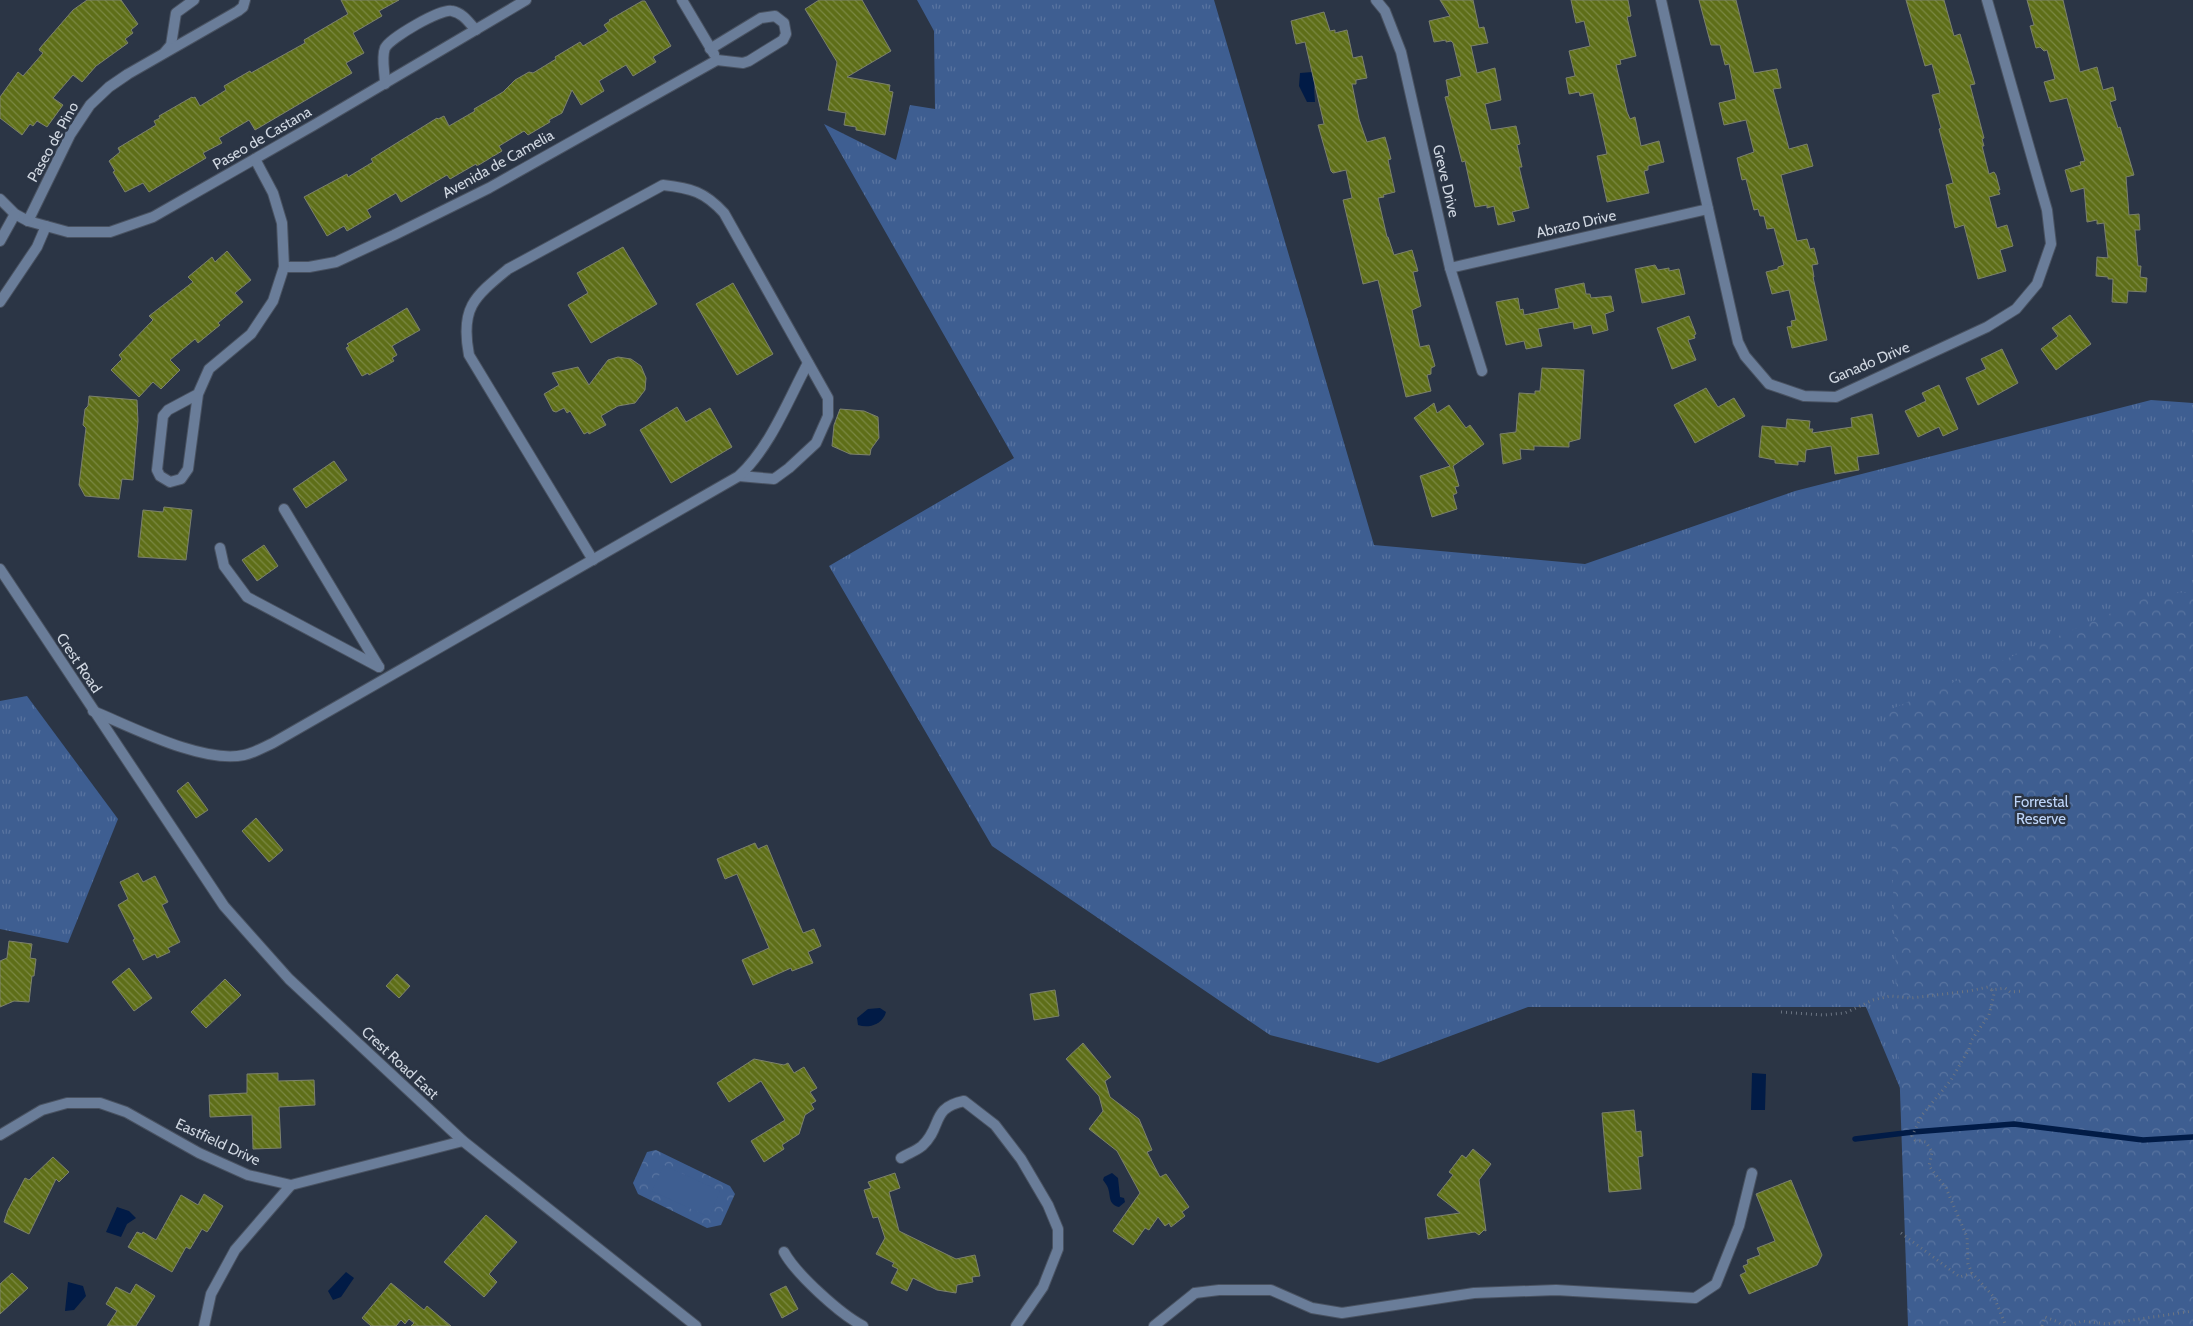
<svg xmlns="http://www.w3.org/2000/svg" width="2193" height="1326" font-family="Cabin,sans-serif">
	<defs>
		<pattern id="grass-tufts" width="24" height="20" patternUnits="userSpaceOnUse" patternTransform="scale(1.25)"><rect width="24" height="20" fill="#3e5e91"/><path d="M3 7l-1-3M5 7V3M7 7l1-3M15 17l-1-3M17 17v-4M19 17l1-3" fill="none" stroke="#5974a0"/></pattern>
		<pattern id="park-crowns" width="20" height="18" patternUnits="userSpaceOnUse" patternTransform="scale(1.25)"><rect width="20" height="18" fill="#3e5e91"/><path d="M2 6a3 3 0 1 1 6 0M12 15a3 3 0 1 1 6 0" fill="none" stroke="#5974a0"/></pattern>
		<pattern id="building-back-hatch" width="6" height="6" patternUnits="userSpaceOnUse" patternTransform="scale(1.25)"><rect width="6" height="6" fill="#5e6e18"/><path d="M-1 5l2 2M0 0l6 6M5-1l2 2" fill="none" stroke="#7b8944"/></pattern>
	</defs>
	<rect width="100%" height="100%" fill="#2b3545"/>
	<g fill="url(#grass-tufts)">
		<polygon points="917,0 1214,0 1374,545 1585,564 1795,491 2151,400 2193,403 2193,1326 2000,1326 1866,1007 1528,1007 1378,1063 1270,1035 992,846 829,566 1014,458 824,124 896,160 910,105 935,109 934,31"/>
		<polygon points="27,696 118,819 68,943 0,929 0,701"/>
	</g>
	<g fill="url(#park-crowns)">
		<polygon points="2193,591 2193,1326 1908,1326 1887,711 2148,597"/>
		<polygon points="656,1150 730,1186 735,1194 721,1225 707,1228 638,1194 633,1183 647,1152"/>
	</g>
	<polygon fill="#3e5e91" points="664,1165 720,1191 709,1217 652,1191"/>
	<g fill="#011b46">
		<polygon points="1313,72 1316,76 1314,88 1315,102 1307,102 1299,86 1300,73"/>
		<path d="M 880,1008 L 886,1012 C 883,1024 869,1029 858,1025 L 857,1018 L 868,1009 Z"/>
		<polygon points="1752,1073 1766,1074 1765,1110 1751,1110"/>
		<path d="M 1112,1173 L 1118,1178 L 1120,1197 L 1124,1198 L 1125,1202 L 1119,1207 C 1108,1204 1111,1197 1108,1188 C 1107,1185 1105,1183 1103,1180 L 1104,1177 Z"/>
		<polygon points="117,1207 129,1211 136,1218 127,1224 121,1237 106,1232"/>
		<polygon points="346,1272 354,1278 341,1297 333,1300 328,1291"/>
		<polygon points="68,1282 83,1286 86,1296 74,1310 65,1311"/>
	</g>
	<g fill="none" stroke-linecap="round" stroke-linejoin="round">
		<polyline stroke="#011b46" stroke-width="5.5" points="1855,1139 1913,1132 2014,1124 2143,1140 2193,1137"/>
	</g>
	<g fill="url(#building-back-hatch)" stroke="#7c816d">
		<polygon points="87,0 121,0 138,24 131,30 133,33 125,39 128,43 96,66 82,82 73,75 53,98 63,105 47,127 37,121 33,126 30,124 22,135 0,118 0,97 18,72 23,76 43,53 39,50 40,48 73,10"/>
		<polygon points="341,0 399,0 379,11 382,16 353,33 364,53 346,63 352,73 255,130 249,120 219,138 222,143 203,153 206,158 149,192 143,183 125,192 113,172 115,171 109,161 120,152 118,148 156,125 154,121 160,118 159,116 192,97 193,98 195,97 200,106 226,90 224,86 250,71 251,73 305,43 304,40 348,14"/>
		<polygon points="819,0 862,0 891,51 847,77 890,85 889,91 893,92 885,135 856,130 856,127 844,125 846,113 828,110 837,62 805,9"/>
		<polygon points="1440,0 1473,0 1479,28 1484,27 1488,43 1471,46 1477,73 1495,68 1501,100 1485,104 1491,130 1516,126 1520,144 1517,145 1522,167 1519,167 1529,208 1512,212 1515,221 1498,225 1494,206 1487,208 1487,205 1475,207 1465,161 1462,162 1445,97 1449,96 1446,80 1461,76 1453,43 1451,41 1446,42 1446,40 1434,42 1429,21 1450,16"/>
		<polygon points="1571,0 1628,0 1631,16 1627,17 1636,56 1620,60 1621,64 1616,65 1627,112 1630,119 1635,117 1641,146 1659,141 1664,162 1648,166 1648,170 1644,171 1649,193 1607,202 1597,156 1607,154 1593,93 1580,96 1579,92 1569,94 1566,78 1575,76 1569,51 1590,46 1584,21 1576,23"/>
		<polygon points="1699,0 1736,0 1754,73 1777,69 1781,88 1773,89 1789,149 1807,144 1813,166 1781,175 1797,241 1807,239 1810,249 1814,248 1818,264 1812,265 1814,277 1813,277 1827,340 1792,348 1787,327 1792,326 1791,321 1796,320 1789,290 1772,294 1766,272 1778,269 1778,267 1784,265 1774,228 1767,229 1764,216 1760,216 1758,209 1754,210 1746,179 1742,180 1737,158 1754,152 1746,120 1724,125 1719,103 1736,99 1729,64 1725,65 1720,45 1711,45"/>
		<polygon points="1906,0 1944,0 1954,36 1960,34 1975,84 1970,85 1984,138 1982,139 1984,146 1982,146 1989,174 1994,172 1996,175 2000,190 1998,190 2000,194 1989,197 1997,228 2007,225 2013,246 2000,250 2006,271 1978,279 1964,225 1955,228 1946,185 1953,183 1939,129 1941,128 1932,95 1940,93 1932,64 1925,66"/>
		<polygon points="2027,0 2063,0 2080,72 2097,67 2103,90 2113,87 2116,100 2110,102 2118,128 2120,127 2134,175 2126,177 2129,215 2139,214 2140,230 2135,230 2138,266 2141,266 2140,277 2147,278 2146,292 2128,291 2127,303 2112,302 2113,279 2108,279 2108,277 2096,276 2097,257 2108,258 2104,223 2097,224 2097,220 2087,222 2084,188 2071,192 2065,170 2081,165 2080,162 2085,161 2067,98 2050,102 2044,82 2055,79 2047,50 2044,51 2040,47 2036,48 2030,26 2034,25"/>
		<polygon points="642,1 645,1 671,46 653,57 656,62 633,76 626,65 599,81 604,91 581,105 572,90 562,113 549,120 550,122 528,135 524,131 499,146 502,151 477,166 476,164 450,179 447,175 401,202 396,193 367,210 371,217 347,231 344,226 327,236 304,197 347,174 348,177 373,162 371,159 437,118 438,119 444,116 449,126 475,111 474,109 503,92 515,80 529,72 533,73 556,59 555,57 580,42 583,46 608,31 604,25 610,21 609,20"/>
		<polygon points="1324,12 1330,31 1335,30 1335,33 1347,30 1353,58 1362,56 1367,78 1356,80 1356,84 1352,84 1359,119 1367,142 1385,137 1391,159 1388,160 1395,192 1383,195 1384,197 1378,198 1387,237 1388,237 1394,255 1412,250 1418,271 1413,272 1421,306 1412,310 1420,347 1429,345 1435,366 1431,368 1431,374 1427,375 1431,391 1406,397 1378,280 1363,284 1343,200 1352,198 1346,170 1333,173 1331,171 1318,125 1324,124 1305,42 1296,44 1291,21"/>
		<polygon points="623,247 657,304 591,343 568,305 588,293 577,273"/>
		<polygon points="227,251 251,280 235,293 243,302 218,323 220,325 198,343 195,339 170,360 180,370 161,389 153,382 139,397 111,370 122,359 119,355 153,320 149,316 193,282 188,277 212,257 215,262"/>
		<polygon points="1655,265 1658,270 1669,268 1669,271 1679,269 1685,294 1642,303 1635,269"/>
		<polygon points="733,283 773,354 737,375 696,304"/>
		<polygon points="1584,283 1586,294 1590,294 1591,298 1611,296 1614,311 1605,314 1608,330 1593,334 1591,325 1574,329 1573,322 1538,329 1542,346 1526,349 1524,341 1506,345 1496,302 1518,298 1520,310 1523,309 1524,315 1559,308 1555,289"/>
		<polygon points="407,308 420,330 392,346 397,355 392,358 394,361 369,375 368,373 362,376 346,348 349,346 347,344"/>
		<polygon points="2070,315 2091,344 2056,370 2041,349 2058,336 2052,328"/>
		<polygon points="1689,316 1696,334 1694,335 1695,338 1688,340 1696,360 1672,369 1657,328"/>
		<polygon points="2002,349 2018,383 1978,405 1966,378 1986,369 1981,359"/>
		<polygon points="618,357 631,359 641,366 646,378 645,390 635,403 618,406 601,416 606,425 589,434 588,432 584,434 570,411 567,413 564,408 556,412 553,411 544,394 559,385 552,373 578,367 589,385 608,360"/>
		<polygon points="1542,368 1584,370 1580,439 1569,442 1569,447 1534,446 1534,450 1520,449 1521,459 1503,464 1500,434 1516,432 1519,393 1535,394 1535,391 1540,391"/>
		<polygon points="1939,385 1958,429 1943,436 1939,427 1918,437 1905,411 1926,401 1922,393"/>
		<polygon points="1706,388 1718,407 1734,398 1745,416 1695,443 1674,405"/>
		<polygon points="89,396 137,400 138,421 133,480 122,479 119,499 85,496 79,485 86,428 83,425 85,409 88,406"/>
		<polygon points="1434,403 1437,413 1449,405 1466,428 1470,425 1484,444 1453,466 1459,486 1455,487 1457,493 1453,495 1457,509 1432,517 1420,476 1450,466 1414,418"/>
		<polygon points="677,407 686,422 710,408 732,447 671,483 640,430"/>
		<polygon points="840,409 864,411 878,417 879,438 871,449 870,455 850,454 832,446 834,425"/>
		<polygon points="1872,414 1879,454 1857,457 1859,470 1835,474 1831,446 1806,450 1805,462 1798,461 1798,465 1775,463 1775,460 1759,457 1762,426 1786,428 1787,419 1810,421 1809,429 1813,429 1812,433 1852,427 1851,418"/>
		<polygon points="334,461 347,480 306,508 293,489"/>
		<polygon points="164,507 192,510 186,560 138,557 143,510 163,512"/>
		<polygon points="264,545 278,566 257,581 242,560"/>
		<polygon points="188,782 208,810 196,818 177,791"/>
		<polygon points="256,818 283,850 269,862 242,831"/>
		<polygon points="755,843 758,849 767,845 803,933 814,929 821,946 808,952 813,963 792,971 791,968 753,985 742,960 769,948 737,874 725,879 717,859"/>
		<polygon points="138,873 143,882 155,876 168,902 162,905 180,942 168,948 170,952 157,958 155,954 143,960 133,940 135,939 118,905 128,899 120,882"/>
		<polygon points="9,941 32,944 30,958 36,959 34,976 32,976 29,1002 14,1001 0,1007 0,961 7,958"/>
		<polygon points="129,968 152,998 134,1011 112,982"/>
		<polygon points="397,974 410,986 399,998 386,986"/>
		<polygon points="225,979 241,995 206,1028 191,1012"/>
		<polygon points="1055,990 1059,1016 1034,1020 1030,994"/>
		<polygon points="1083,1043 1111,1077 1105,1081 1110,1097 1139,1119 1152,1150 1147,1152 1160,1177 1166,1174 1189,1207 1182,1212 1185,1216 1171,1227 1169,1223 1165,1226 1158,1217 1149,1230 1145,1228 1133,1245 1113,1231 1140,1193 1117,1151 1089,1129 1103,1111 1099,1096 1066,1059"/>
		<polygon points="754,1059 784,1065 788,1063 794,1073 804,1067 817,1088 810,1092 816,1101 811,1104 814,1109 805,1115 799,1134 782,1145 784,1149 764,1162 751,1141 785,1120 761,1081 729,1102 717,1083"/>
		<polygon points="278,1073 278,1081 314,1080 315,1105 279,1107 281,1148 253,1149 252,1115 210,1117 209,1095 247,1093 247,1074"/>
		<polygon points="1634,1110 1636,1132 1641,1131 1643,1156 1638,1157 1641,1189 1609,1192 1602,1113"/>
		<polygon points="1473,1149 1491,1164 1479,1180 1486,1231 1484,1230 1479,1235 1475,1232 1428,1239 1425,1218 1460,1213 1437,1195 1453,1175 1449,1172 1462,1155 1466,1158"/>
		<polygon points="53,1157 69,1172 59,1182 56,1179 29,1234 4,1222 8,1210 25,1178 29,1180"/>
		<polygon points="895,1173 900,1188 889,1192 899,1231 956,1259 975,1255 980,1276 972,1277 973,1282 957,1285 956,1293 937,1290 913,1278 907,1291 891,1283 898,1269 892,1266 894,1263 876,1254 885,1238 878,1217 873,1218 864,1190 871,1188 868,1182"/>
		<polygon points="1791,1180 1822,1255 1817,1265 1749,1294 1740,1275 1746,1272 1743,1266 1748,1264 1747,1260 1760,1255 1757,1248 1775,1241 1756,1194"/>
		<polygon points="204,1194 223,1206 210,1228 207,1232 202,1229 190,1249 186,1247 172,1272 128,1247 137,1232 142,1234 143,1232 156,1240 181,1195 198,1205"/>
		<polygon points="486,1215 517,1242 489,1274 497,1282 484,1297 444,1262"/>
		<polygon points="12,1273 28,1288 0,1314 0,1284"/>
		<polygon points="391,1283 424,1310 427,1306 451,1326 411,1326 414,1323 409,1319 405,1324 401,1320 396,1326 371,1326 362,1318"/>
		<polygon points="136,1284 155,1296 136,1326 107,1326 117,1311 106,1304 116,1287 130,1294"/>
		<polygon points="786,1286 798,1309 782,1318 770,1294"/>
	</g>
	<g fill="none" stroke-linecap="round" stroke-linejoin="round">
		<defs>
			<g id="service">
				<polyline points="284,509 379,667"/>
				<polyline points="220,548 224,566 247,597 379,667"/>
				<path d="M 593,560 L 469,355 C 460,308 474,297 508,269 L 663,185 C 691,188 705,192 724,213 L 828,398 L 828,416 L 816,443 L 789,468 L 774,479 L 739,476"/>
				<path d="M 93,711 C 132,727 203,764 244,755 C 254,753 264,747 273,743 L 739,476 C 771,446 788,400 808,363"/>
				<path d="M 901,1158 C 907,1154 916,1151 922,1146 C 943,1127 930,1108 964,1101 L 995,1125 L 1021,1159 L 1048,1205 L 1058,1229 L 1058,1249 L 1043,1287 L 1016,1326"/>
				<path d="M 784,1252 C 796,1274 840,1314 863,1326"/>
				<polyline points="1195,1293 1219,1290 1271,1290 1312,1308 1342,1313 1474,1293 1556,1290 1695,1298 1716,1284 1739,1226 1752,1173"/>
			</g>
			<g id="minor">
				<polyline points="682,0 714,54"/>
				<polyline points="1376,0 1385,11 1401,52 1450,268 1482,371"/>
				<polyline points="1661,0 1738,342 1745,356 1769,384 1804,396 1836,397 1987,327 2016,309 2037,284 2051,244 2047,210 1987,0"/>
				<polyline points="710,49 761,18 775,16 784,23 786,34 783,40 749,61 743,63 717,60"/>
				<polyline points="165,52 171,45 176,13 194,0"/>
				<path d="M 385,84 C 385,73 381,58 385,48 C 390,38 441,8 452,11 C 463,13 469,23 476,30"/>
				<polyline points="0,199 15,214 28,221 68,232 110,232 153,217 314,125 526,0"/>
				<polyline points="28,221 70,135 90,105 109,87 128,74 238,11 243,7 245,0"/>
				<polyline points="0,241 15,214"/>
				<polyline points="284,267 309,267 336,262 394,235 489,188 717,60"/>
				<polyline points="1450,268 1708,209"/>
				<polyline points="0,302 37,247 46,226"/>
				<polyline points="198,394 168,410 163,416 157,470 160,476 170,482 181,479 188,469 198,394 209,369 251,334 273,301 284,267 282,223 273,193 255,159"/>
				<polyline points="0,1135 42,1110 67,1103 100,1103 126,1112 199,1153 248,1175 291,1185 463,1141"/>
				<polyline points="204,1326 211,1294 235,1250 291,1185"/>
				<polyline points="1154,1326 1195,1293"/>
			</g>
			<polyline id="tertiary" points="0,569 224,906 289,979 463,1141 696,1326"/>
		</defs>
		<use href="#service" stroke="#495261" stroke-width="12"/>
		<use href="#minor" stroke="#495261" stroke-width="12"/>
		<use href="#tertiary" stroke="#495261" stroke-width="12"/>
		<g stroke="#6c7583" stroke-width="3" stroke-dasharray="1 4" stroke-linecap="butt">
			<polyline points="1992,990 1994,994 1989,1015 1971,1041 1969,1049 1951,1080 1922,1115 1912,1136 1915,1140 1926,1142 1932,1152 1929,1166 1946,1188 1967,1237 1968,1264 1972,1273 1994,1297 2006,1326"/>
			<polyline points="1781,1012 1823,1015 1845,1013 1873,1000 1890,996 1911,998 1969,991 1988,987 1992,990 2005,988 2010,992 2024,991"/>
			<polyline points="1901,1233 1960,1277 1972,1273"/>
			<polyline points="2042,1326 2045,1317 2058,1322 2064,1326"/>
			<polyline points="2070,1326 2082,1321 2106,1324 2193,1311"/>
		</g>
		<use href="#service" stroke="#6a7d99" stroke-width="10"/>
		<use href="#minor" stroke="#6a7d99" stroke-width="10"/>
		<use href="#tertiary" stroke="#6a7d99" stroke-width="10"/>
	</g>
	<g text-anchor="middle" stroke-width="5" stroke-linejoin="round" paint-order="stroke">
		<g font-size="15" fill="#d0d7e1" stroke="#2b3545">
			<text transform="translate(262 138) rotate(-30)" y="5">Paseo de Castana</text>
			<text transform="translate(53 142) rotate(-61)" y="5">Paseo de Pino</text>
			<text transform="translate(498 164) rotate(-29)" y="5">Avenida de Camelia</text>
			<text transform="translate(1446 181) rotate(77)" y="5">Greve Drive</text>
			<text transform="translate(1576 224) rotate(-13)" y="5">Abrazo Drive</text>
			<text transform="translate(1869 363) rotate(-23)" y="5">Ganado Drive</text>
			<text transform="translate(79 663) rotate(56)" y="5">Crest Road</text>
			<text transform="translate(400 1063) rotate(43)" y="5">Crest Road East</text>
			<text transform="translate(218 1142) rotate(25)" y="5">Eastfield Drive</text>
		</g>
		<g font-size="15" fill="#bed5f9" stroke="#2b3545">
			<text x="2041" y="807">Forrestal<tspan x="2041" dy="17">Reserve</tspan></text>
		</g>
	</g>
</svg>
